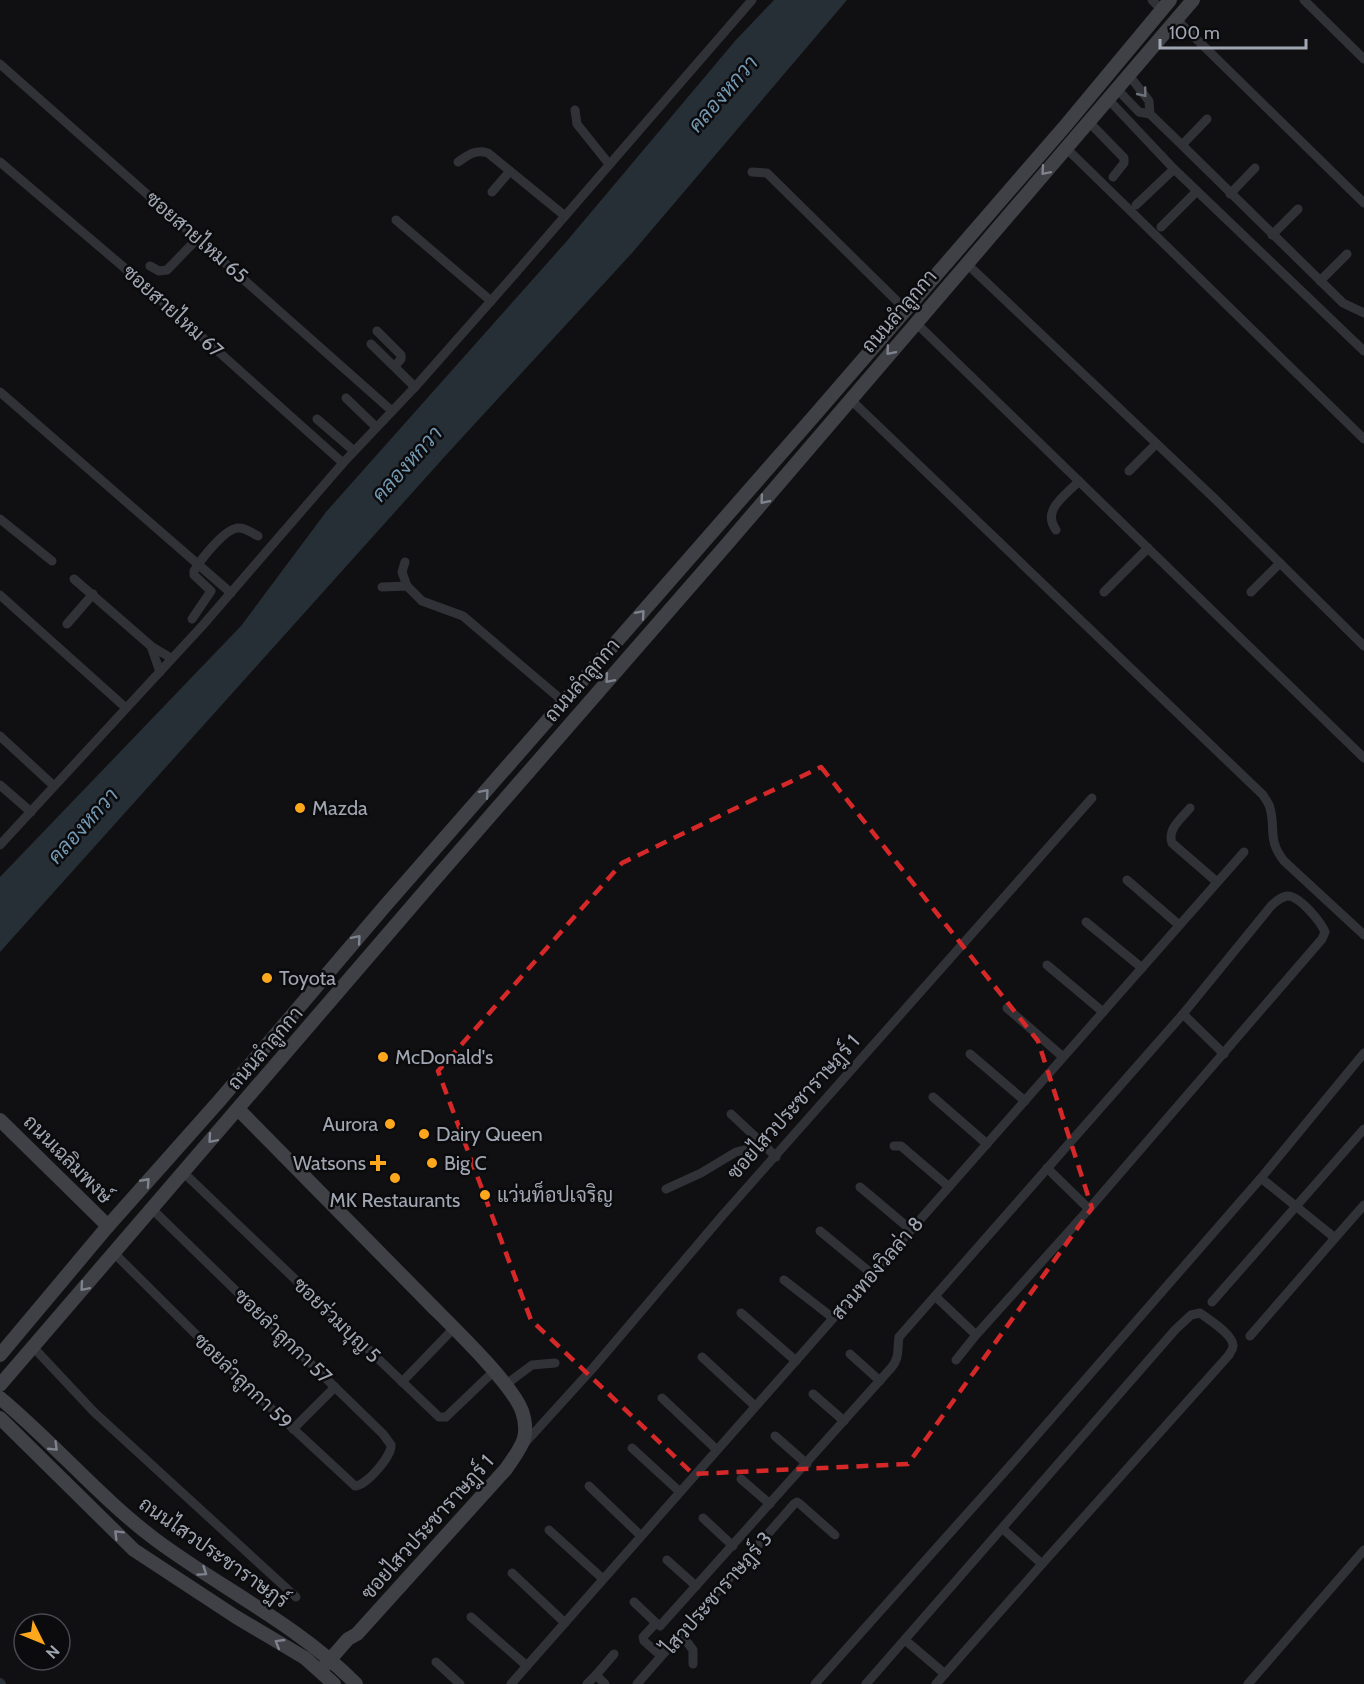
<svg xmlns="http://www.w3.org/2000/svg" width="1364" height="1684" font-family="Cabin,Sarabun,sans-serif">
	<rect width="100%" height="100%" fill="#101012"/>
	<polygon fill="#262f36" points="774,0 847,0 632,253 447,454 0,952 0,877 241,626 326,512 566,242 735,41"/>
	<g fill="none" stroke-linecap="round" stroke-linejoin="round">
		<polyline stroke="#262f36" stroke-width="10" points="0,1683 1,1684"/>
		<g stroke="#313237" stroke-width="9">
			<polyline points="1152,0 1162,10"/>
			<polyline points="1304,0 1364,59"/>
			<polyline points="1176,19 1364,203"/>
			<polyline points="0,64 392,411"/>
			<polyline points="1128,74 1149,101 1150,114"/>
			<polyline points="1116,88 1139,112 1150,114 1182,145 1343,303 1364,313"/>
			<polyline points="1107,98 1174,169 1364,351"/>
			<polyline points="575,110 577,124 609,164"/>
			<polyline points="1088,121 1124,158 1124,163 1113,177"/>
			<polyline points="1182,145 1207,119"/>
			<polyline points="1065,147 1364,439"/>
			<polyline points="0,162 127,270 343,463"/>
			<path d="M 458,162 C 468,155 475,149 488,153 L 565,216"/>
			<polyline points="752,172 767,173 905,309"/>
			<polyline points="492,192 510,171"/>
			<polyline points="1230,194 1255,168"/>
			<polyline points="1136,205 1174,169"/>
			<polyline points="396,220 491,301"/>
			<polyline points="1161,227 1197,191"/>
			<polyline points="1272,235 1298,209"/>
			<polyline points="966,263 1215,499 1364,646"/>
			<polyline points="150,266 159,271 167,270 198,238"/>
			<polyline points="1320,281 1347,254"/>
			<polyline points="915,322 1364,758"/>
			<polyline points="377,331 401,355 401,359 395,366"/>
			<polyline points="371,344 415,387"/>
			<polyline points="0,392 231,593"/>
			<polyline points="346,398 376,427"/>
			<path d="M 850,399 L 1263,795 C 1265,799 1269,803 1270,808 C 1276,830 1267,839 1284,861 L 1364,935"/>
			<polyline points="317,419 354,451"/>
			<polyline points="1129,471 1156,444"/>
			<polyline points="0,519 52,561"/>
			<path d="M 1056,530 C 1041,510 1066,495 1079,481"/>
			<polyline points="405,562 402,572 407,586"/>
			<polyline points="74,579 151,646 171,658"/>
			<polyline points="382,587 407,586 422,601 463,616 564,702"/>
			<polyline points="1104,592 1148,548"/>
			<polyline points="1251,592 1280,563"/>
			<polyline points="0,595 126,708"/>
			<path d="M 192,619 L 211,591 L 194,575 L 194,571 C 201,559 226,527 239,528 C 246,528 252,533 258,536"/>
			<polyline points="67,624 93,594"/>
			<polyline points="151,646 160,672"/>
			<polyline points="0,736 54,786"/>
			<polyline points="0,785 31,812"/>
			<path d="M 1190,808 C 1181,819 1167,829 1172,843 L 1217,882"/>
			<polyline points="0,845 203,625 343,463 415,387 513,276 752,0"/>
			<polyline points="1127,880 1179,925"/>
			<polyline points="1086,922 1142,968"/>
			<polyline points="1047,965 1103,1012"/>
			<polyline points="1007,1008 1063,1057"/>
			<polyline points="1183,1014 1224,1054"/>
			<polyline points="970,1054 1025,1101"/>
			<polyline points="933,1097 987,1144"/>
			<polyline points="731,1114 764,1145"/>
			<polyline points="894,1146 901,1146 949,1187"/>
			<polyline points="1047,1168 1089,1209"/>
			<polyline points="183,1172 439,1417 446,1417 493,1372"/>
			<polyline points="1261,1178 1335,1238 1364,1205"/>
			<polyline points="860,1187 911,1230"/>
			<polyline points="666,1189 701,1173 736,1152 764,1145 776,1157"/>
			<polyline points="820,1231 872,1274"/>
			<path d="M 114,1253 L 259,1397 L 355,1486 C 366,1486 392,1456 391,1445 L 383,1434 L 152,1209"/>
			<polyline points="784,1280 833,1318"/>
			<polyline points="935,1296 976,1335"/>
			<polyline points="1212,1302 1364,1129"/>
			<polyline points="741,1313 796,1361"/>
			<polyline points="1250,1336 1335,1238"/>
			<polyline points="33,1347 94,1412 296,1597"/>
			<polyline points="850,1354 880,1381"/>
			<polyline points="702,1357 755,1406"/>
			<polyline points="402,1382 454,1328"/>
			<polyline points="505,1385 532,1365 555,1363"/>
			<polyline points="813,1394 844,1421"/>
			<polyline points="662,1398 717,1450"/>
			<polyline points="293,1429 335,1387"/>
			<polyline points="775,1436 807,1464"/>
			<polyline points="524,1444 593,1368 722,1216 1092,798"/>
			<polyline points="632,1448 680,1492"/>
			<polyline points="741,1479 770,1504"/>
			<polyline points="589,1486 641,1536"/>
			<polyline points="703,1518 733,1546"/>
			<polyline points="1003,1529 1042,1564"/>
			<polyline points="549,1530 603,1579"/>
			<polyline points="667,1560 696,1586"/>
			<polyline points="512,1573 565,1623"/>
			<polyline points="634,1602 656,1623 643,1637 644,1641 661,1656"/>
			<polyline points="471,1617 527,1666"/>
			<path d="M 656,1623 L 660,1626 L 891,1368 C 900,1358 897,1349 899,1337 L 1183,1014 L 1271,906 C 1275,902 1281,897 1287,896 C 1299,895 1321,922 1325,932 L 1322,939 L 1089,1209 L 976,1335 L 956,1360"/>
			<polyline points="681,1634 693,1650 693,1664"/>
			<polyline points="905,1640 945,1674"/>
			<polyline points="436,1662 460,1684"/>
			<polyline points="596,1675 614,1654"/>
			<polyline points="511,1684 1244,852"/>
			<polyline points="587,1684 596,1675 605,1684"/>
			<polyline points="637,1684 794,1504 797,1502 800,1504 835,1535"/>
			<polyline points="815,1684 1016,1459 1261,1178 1364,1053"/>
			<path d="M 866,1684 L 1175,1330 L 1191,1315 L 1200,1313 C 1208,1319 1234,1335 1233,1346 C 1233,1350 1230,1352 1229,1355 L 1042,1564 L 936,1684"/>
			<polyline points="1248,1684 1364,1550"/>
		</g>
		<g stroke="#3f4147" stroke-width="14">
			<path d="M 238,1109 C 303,1175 368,1241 433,1307 C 455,1329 512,1384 522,1411 C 531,1438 520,1448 506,1469 L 357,1634 L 348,1639 L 320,1671"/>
			<polyline points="0,1120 108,1226"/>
			<polyline points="0,1355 108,1226 220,1100 385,906 814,416 1066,125 1170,0"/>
			<polyline points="0,1385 430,885 728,543 1193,0"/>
			<path d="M 0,1398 C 54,1443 100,1498 156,1540 C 222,1589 298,1625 356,1684"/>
			<polyline points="0,1418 134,1550 236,1617 305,1658 334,1684"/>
		</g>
	</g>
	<defs><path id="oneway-chevron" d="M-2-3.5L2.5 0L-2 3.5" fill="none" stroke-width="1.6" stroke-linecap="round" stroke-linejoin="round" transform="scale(1.5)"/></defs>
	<use stroke="#6e727b" href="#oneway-chevron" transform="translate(1143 93) rotate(51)"/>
	<g stroke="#7e838d">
		<use href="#oneway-chevron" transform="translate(1045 171) rotate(131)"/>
		<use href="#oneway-chevron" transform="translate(890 351) rotate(130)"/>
		<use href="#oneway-chevron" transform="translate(764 500) rotate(130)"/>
		<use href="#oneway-chevron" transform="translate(641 614) rotate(-49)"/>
		<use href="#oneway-chevron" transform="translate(609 679) rotate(131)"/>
		<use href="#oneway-chevron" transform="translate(485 793) rotate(-49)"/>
		<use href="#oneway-chevron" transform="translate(357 939) rotate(-50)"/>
		<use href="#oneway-chevron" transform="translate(212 1139) rotate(131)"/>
		<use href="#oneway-chevron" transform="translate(146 1182) rotate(-48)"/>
		<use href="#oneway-chevron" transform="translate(84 1287) rotate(131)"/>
		<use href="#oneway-chevron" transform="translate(54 1447) rotate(44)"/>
		<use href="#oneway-chevron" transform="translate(118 1534) rotate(-135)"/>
		<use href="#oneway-chevron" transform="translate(203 1572) rotate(34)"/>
		<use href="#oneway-chevron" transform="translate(279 1643) rotate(-149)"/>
	</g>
	<path fill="none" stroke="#d62828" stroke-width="4.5" stroke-dasharray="12 8" stroke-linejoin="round" d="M 821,767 L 1038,1041 L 1092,1208 L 908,1464 L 693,1474 L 531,1320 L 438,1071 L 622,863 Z"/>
	<g fill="#fda71d" stroke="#0b0b0d" stroke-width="2">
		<circle cx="300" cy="808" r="6"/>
		<circle cx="267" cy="978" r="6"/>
		<circle cx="383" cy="1057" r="6"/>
		<circle cx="390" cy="1124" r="6"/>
		<circle cx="424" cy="1134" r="6"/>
		<path d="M375 1154h6v6h6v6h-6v6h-6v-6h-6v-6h6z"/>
		<circle cx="432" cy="1163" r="6"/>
		<circle cx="395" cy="1178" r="6"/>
		<circle cx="485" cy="1195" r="6"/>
	</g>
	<g text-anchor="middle" stroke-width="5" stroke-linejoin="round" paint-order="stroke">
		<g font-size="20" fill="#a0a7b3" stroke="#0b0b0d">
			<text transform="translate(197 237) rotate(41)" y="7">ซอยสายไหม 65</text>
			<text transform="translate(173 311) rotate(42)" y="7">ซอยสายไหม 67</text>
			<text transform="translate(899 311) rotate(-49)" y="7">ถนนลำลูกกา</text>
			<text transform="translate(582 680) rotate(-49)" y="7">ถนนลำลูกกา</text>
			<text transform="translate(265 1048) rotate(-49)" y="7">ถนนลำลูกกา</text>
			<text transform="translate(793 1107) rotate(-48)" y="7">ซอยไสวประชาราษฎร์ 1</text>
			<text transform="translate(68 1159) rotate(45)" y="7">ถนนเฉลิมพงษ์</text>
			<text transform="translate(877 1268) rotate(-49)" y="7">สวนทองวิลล่า 8</text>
			<text transform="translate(337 1320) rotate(44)" y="7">ซอยร่วมบุญ 5</text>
			<text transform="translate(283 1336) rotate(44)" y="7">ซอยลำลูกกา 57</text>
			<text transform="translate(243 1381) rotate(44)" y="7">ซอยลำลูกกา 59</text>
			<text transform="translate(427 1527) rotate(-48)" y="7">ซอยไสวประชาราษฎร์ 1</text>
			<text transform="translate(214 1552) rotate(35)" y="7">ถนนไสวประชาราษฎร์</text>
			<text transform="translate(717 1593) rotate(-49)" y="7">ไสวประชาราษฎร์ 3</text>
		</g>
		<g font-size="20" fill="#a0a7b3" stroke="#0b0b0d" text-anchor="start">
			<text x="312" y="815">Mazda</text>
			<text x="279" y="985">Toyota</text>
			<text x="395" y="1064">McDonald's</text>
			<text x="378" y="1131" text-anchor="end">Aurora</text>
			<text x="436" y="1141">Dairy Queen</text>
			<text x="366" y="1170" text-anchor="end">Watsons</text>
			<text x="444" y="1170">Big C</text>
			<text x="497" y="1202">แว่นท็อปเจริญ</text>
			<text x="395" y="1207" text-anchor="middle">MK Restaurants</text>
		</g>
		<g font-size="21" font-style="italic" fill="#7498b2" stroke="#0b0b0d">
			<text transform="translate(723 94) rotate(-49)" y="7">คลองหกวา</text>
			<text transform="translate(407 464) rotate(-48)" y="7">คลองหกวา</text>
			<text transform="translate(83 826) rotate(-48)" y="7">คลองหกวา</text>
		</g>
	</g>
	<g transform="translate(42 1642) rotate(133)"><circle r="28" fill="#0b0b0d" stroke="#47494f" stroke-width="1.5"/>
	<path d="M0-4.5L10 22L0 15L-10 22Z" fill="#fda71d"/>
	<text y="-9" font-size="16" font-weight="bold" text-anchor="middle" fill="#a0a7b3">N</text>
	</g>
	<path d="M1160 39v9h146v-9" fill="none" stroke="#a0a7b3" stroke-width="3"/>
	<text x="1169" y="39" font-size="18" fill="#a0a7b3" stroke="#0b0b0d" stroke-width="4.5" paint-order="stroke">100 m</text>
</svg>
